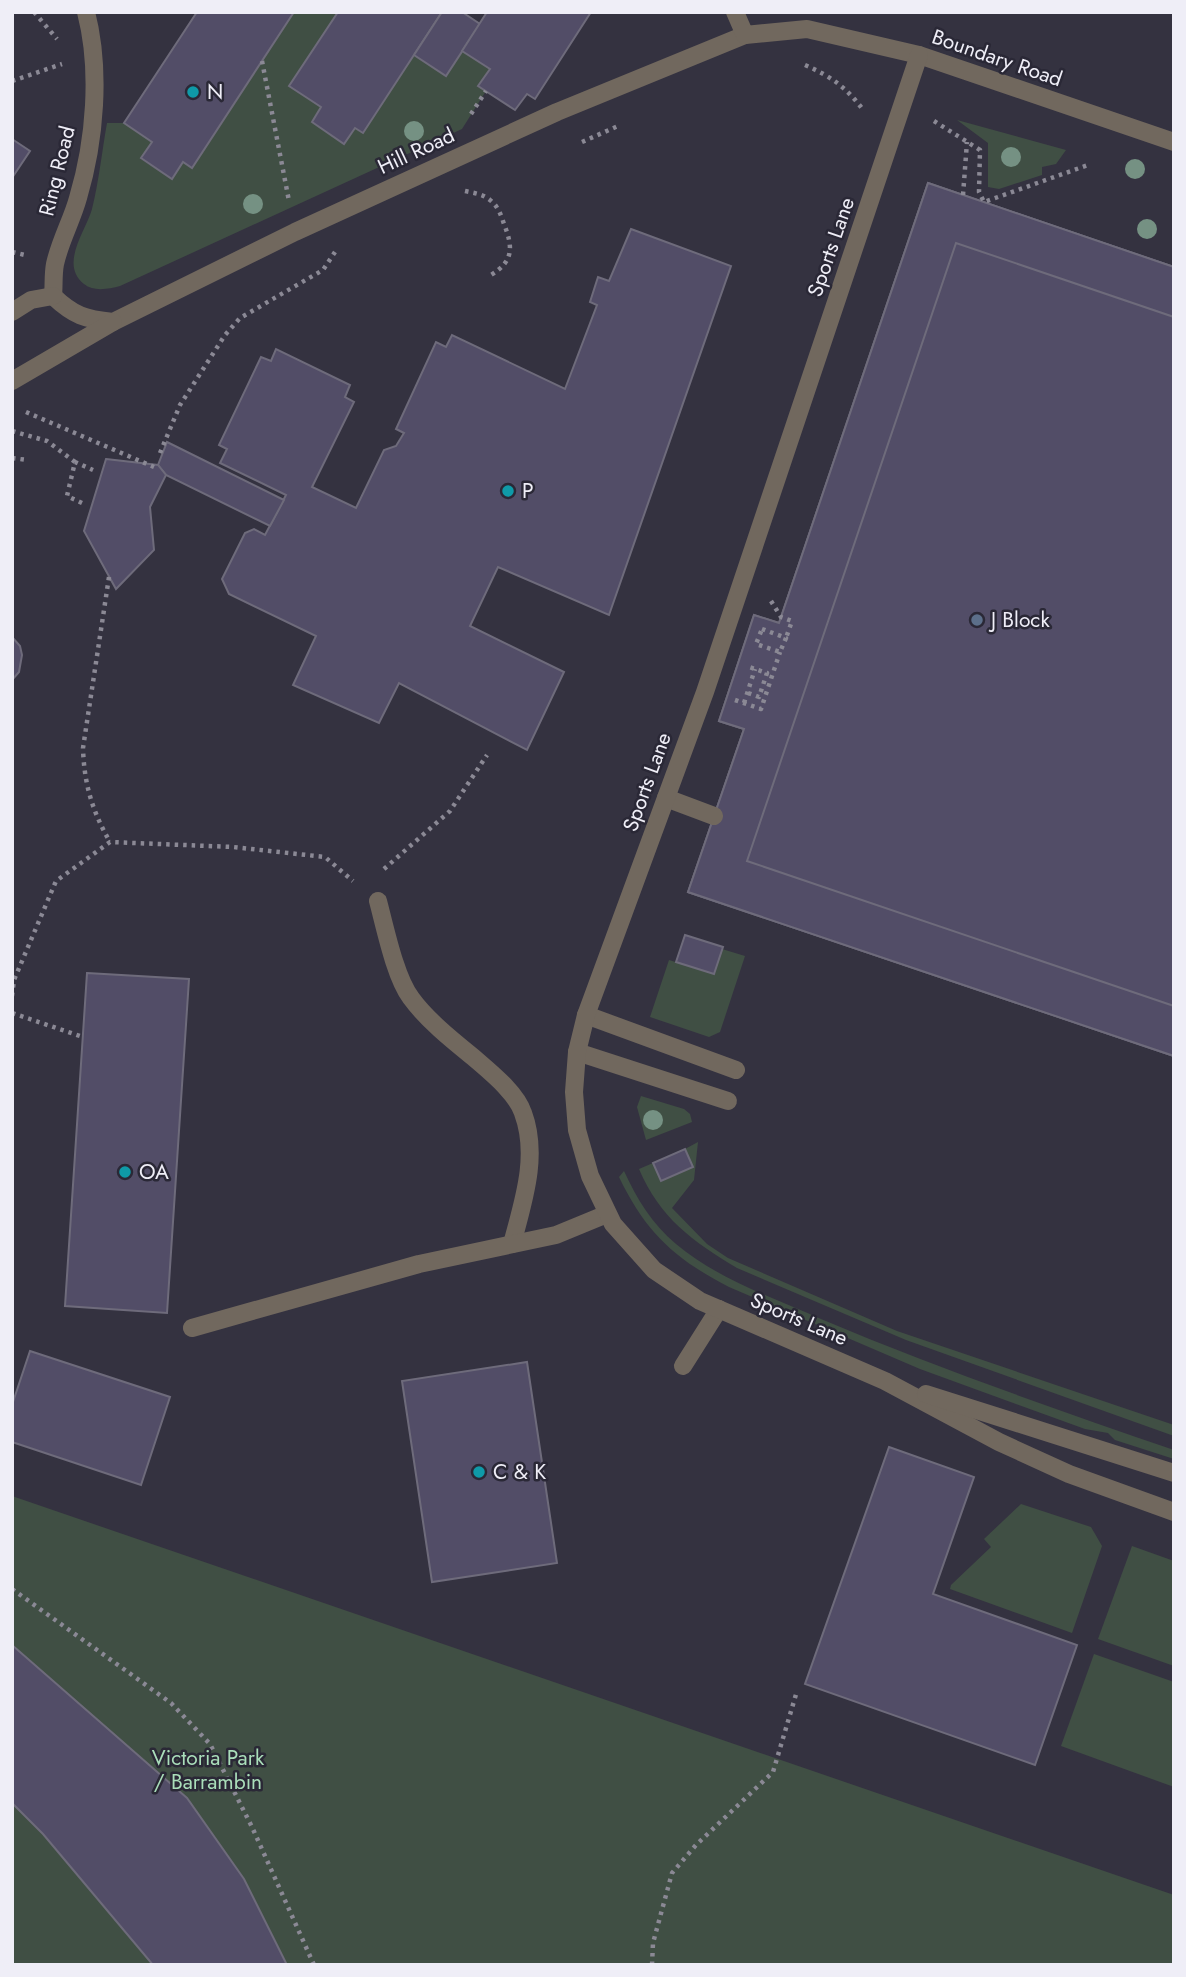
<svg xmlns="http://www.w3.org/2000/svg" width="1186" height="1977" font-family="Jost,sans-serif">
	<rect width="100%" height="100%" fill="#343240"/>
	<g fill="#404f44">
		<path d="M 294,12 L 338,12 L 290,86 L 321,107 L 312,122 L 344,144 L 355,128 L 363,133 L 414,55 L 446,76 L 462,51 L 490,69 L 479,86 L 486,91 L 462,129 L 120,286 C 108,289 94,292 84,284 C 59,264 86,231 92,209 C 99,181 102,151 107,123 L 124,123 L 152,142 L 141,159 L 172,179 L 183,162 L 192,168 Z"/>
		<polygon points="957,120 1066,150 1056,164 1042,167 1042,175 999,189 988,187 988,143"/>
		<polygon points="722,949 745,956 720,1032 709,1037 650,1017 669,960 714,974"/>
		<polygon points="641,1096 684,1109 690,1114 692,1122 646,1140 637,1107"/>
		<path d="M 698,1142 L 694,1180 L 672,1208 L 707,1244 L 728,1258 L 897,1331 L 1174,1425 L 1174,1436 L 906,1340 L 737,1268 C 692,1241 660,1218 639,1169 L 653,1163 L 662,1181 L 692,1167 L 685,1149 Z"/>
		<path d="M 624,1171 C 637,1199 652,1224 676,1244 C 718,1279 771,1297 821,1319 C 937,1368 1055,1409 1174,1450 L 1174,1459 L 1115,1440 L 1108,1433 L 1085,1429 L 920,1369 L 729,1287 C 675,1259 646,1233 619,1177 Z"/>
		<polygon points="12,1496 1174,1895 1174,1965 12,1965"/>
		<polygon points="1021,1504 1091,1527 1102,1546 1072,1633 950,1589 951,1585 991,1547 984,1539"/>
		<polygon points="1132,1546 1174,1561 1174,1666 1098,1639"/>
		<polygon points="1094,1654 1174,1682 1174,1787 1061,1746"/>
	</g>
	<g fill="#524d67" stroke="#6e6b7b" stroke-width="2">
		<polygon points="197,12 294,12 192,168 183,162 172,179 141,158 152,142 124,123"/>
		<polygon points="338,12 442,12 363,133 355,128 344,144 312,122 321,107 289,86"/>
		<polygon points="442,12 462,12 480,24 446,76 414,55"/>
		<polygon points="487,12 591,12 535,99 527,94 515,110 478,86 490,69 462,51"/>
		<polygon points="12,139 30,151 12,178"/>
		<polygon points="928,183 1174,267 1174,1056 688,892 744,729 719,721 754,615 779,623"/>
		<polygon points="928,183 1174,267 1174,317 956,243 747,861 1174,1006 1174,1056 688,892 744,729 719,721 754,615 779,623"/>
		<polygon points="631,229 731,266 609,615 498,567 470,626 564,672 527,750 399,683 379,723 293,685 316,636 229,594 222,579 245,533 254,529 265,535 286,495 220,463 227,449 219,445 261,357 271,361 276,349 350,385 345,397 354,402 312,487 356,508 384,450 396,446 404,433 396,429 436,342 446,347 452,335 565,389 597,305 590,302 598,277 609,281"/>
		<polygon points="167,442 284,500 270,526 166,475 158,465"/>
		<polygon points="106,459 158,465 166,475 150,507 154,550 116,589 84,531"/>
		<polygon points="12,637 20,646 22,655 19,672 12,680"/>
		<polygon points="685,935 723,947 714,974 676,962"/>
		<polygon points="87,973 189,979 167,1313 65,1306"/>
		<polygon points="685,1149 693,1167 661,1181 653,1163"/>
		<polygon points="30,1351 170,1397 141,1485 12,1442 12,1405"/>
		<polygon points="527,1362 557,1563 432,1582 402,1381"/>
		<polygon points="889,1447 974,1477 933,1594 1077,1645 1035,1765 805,1684"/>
		<polygon points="12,1645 187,1798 244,1879 287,1965 153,1965 43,1834 12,1803"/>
	</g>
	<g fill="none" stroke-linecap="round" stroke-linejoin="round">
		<g stroke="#8b8995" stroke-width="4.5" stroke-dasharray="3.5 5" stroke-linecap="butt">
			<polyline points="34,12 57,39"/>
			<polyline points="262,61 289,201"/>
			<path d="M 805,65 C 832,77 846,87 864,111"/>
			<polyline points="12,81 62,64"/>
			<polyline points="471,114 486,91"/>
			<polyline points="934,121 980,150 979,192 984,202 1088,165"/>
			<polyline points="582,142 618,126"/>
			<path d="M 465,191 C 474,193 483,194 490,200 C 498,206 501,215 504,224 C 513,247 514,261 491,275"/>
			<polyline points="963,195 967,142"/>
			<polyline points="12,252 25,255"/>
			<polyline points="26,412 154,467"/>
			<polyline points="12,431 47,441 75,462"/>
			<polyline points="160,453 180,405 225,335 240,318 323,270 335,252"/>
			<polyline points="12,458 27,460"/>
			<polyline points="82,503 67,496 75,462 93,470"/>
			<path d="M 109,577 L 83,748 C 84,783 92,811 110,842"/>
			<polyline points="771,601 781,617 792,621 786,638"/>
			<polygon points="762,629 786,638 780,652 756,644"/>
			<polyline points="748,693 759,697 767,673 749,667"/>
			<polyline points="735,700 761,709 780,652"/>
			<polyline points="744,703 755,669"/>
			<polyline points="384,869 450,811 487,755"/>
			<polyline points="12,996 14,980 56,881 110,842 233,847 325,857 353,881"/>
			<polyline points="12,1013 83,1037"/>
			<polyline points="12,1589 171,1703 210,1744 252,1827 314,1965"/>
			<polyline points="652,1965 653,1943 672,1873 696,1845 773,1772 797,1691"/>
		</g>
		<g stroke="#71685e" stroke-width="18">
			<path d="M 53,296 C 74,316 85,319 113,322 L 295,232 L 557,112 L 745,35"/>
			<path d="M 53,296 C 54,286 53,274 55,264 C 60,241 72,220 78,198 C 95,141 101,70 86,12"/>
			<polyline points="12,312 31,300 53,296"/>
			<polyline points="12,381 113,322"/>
			<polyline points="666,798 714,816"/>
			<path d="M 378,901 C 385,927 395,977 411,998 C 427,1020 452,1040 473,1057 C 489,1071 516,1092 523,1113 C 539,1156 523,1202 512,1244"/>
			<polyline points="586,1015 736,1070"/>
			<polyline points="577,1052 728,1101"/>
			<polyline points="192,1328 419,1264 556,1235 607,1214"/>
			<polyline points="683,1366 719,1309"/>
		</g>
		<g stroke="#71685e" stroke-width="18">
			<polyline points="735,12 745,35 807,29 919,55 1174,142"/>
			<polyline points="919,55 705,692 586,1015 577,1052 574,1092 577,1130 590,1176 613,1224 654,1270 700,1301 885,1381 999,1442 1069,1474 1174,1512"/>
			<polyline points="926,1394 1174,1473"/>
		</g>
	</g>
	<g fill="#759183">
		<circle cx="414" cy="131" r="10"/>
		<circle cx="1011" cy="157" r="10"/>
		<circle cx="1135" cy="169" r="10"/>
		<circle cx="253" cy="204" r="10"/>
		<circle cx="1147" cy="229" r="10"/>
		<circle cx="653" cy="1120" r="10"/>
	</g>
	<g fill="#0f9aa8" stroke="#2a2836" stroke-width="2.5">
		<circle cx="193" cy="92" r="7"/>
		<circle cx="508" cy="491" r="7"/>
		<circle cx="125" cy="1172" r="7"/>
		<circle cx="479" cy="1472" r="7"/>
	</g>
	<circle fill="#5c6f8a" stroke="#2a2836" stroke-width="2.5" cx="977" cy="620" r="7"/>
	<g text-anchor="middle" stroke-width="5" stroke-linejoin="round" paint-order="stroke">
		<g font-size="21" fill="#efeef7" stroke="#2a2836">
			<text transform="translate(997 58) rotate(19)" y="7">Boundary Road</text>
			<text transform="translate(416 151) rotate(-25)" y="7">Hill Road</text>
			<text transform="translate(57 171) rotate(-76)" y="7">Ring Road</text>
			<text transform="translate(831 247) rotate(-71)" y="7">Sports Lane</text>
			<text transform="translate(647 782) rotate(-70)" y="7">Sports Lane</text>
			<text transform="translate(799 1319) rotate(23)" y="7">Sports Lane</text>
		</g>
		<g font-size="21" fill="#efeef7" stroke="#2a2836" text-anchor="start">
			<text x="207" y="99">N</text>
			<text x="522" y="498">P</text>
			<text x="991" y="627">J Block</text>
			<text x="139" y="1179">OA</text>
			<text x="493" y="1479">C &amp; K</text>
		</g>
		<g font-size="21" fill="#aadeba" stroke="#2a2836">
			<text x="208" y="1765">Victoria Park<tspan x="208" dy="24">/ Barrambin</tspan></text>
		</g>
	</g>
	<rect width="1186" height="1977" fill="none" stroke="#efeef7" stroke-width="28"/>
</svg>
